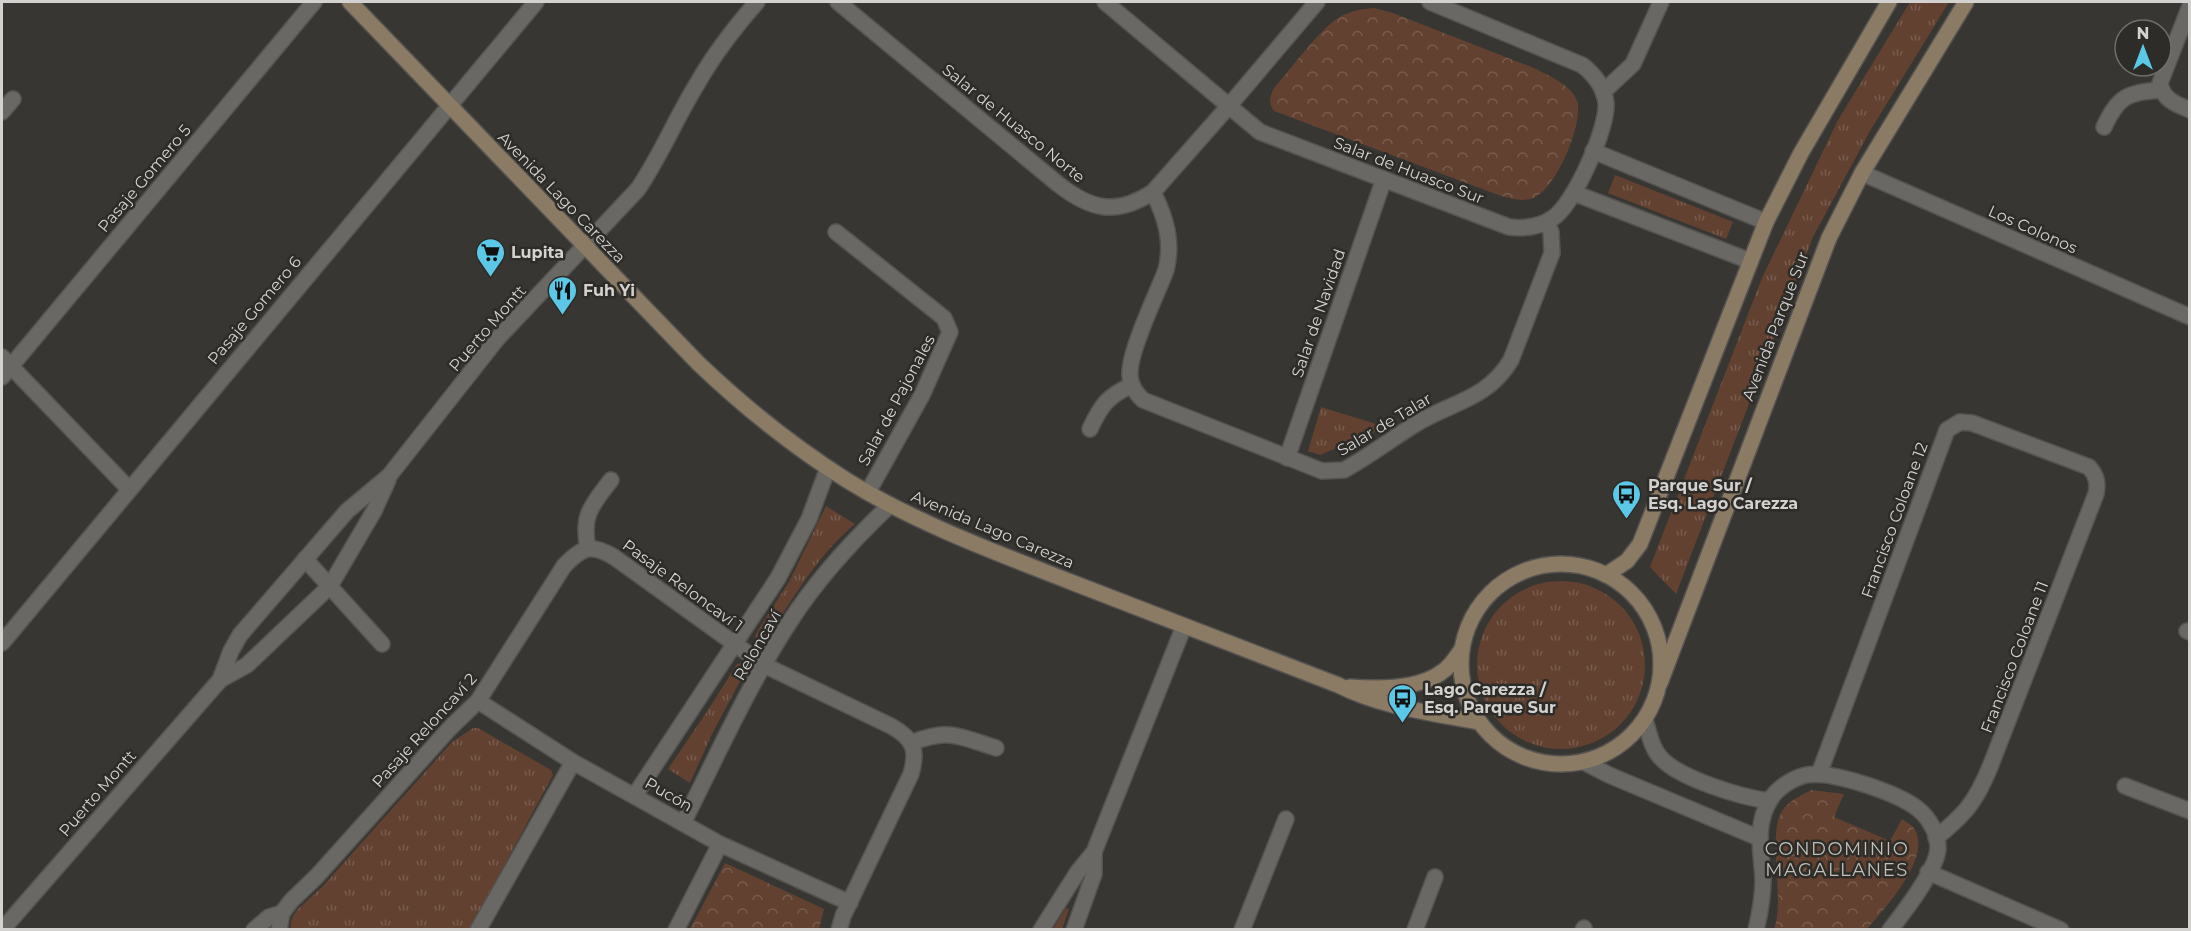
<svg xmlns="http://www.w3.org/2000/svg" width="2191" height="931" font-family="Montserrat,sans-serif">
	<defs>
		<pattern id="grass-tufts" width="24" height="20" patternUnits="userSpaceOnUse" patternTransform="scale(1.5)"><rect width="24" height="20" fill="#624130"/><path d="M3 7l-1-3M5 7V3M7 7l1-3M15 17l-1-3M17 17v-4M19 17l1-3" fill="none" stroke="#785c4d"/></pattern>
		<pattern id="park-crowns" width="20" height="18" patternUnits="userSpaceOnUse" patternTransform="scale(1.5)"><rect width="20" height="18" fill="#624130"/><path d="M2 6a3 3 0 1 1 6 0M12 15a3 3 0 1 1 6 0" fill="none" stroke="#785c4d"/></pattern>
	</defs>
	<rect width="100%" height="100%" fill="#373632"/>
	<g fill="url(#grass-tufts)">
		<polygon points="1910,2 1949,2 1870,131 1813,237 1676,594 1650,567 1762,278 1838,120"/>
		<polygon points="1615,175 1733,222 1726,239 1608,193"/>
		<polygon points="1321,407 1386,427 1320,455 1308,451"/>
		<path d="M 826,506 L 855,524 C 818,555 791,600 766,641 L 762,643 L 756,642 L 755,636 L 758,630 L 789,582 Z"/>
		<circle cx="1561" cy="665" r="84"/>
		<polygon points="742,663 745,665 746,670 712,734 690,783 668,769 710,707 737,664"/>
		<polygon points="473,728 478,728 551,770 553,775 470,929 290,929 292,918 297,910 322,887 452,742"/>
		<polygon points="1066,908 1069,909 1062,929 1053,929"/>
	</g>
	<g fill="url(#park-crowns)">
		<path d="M 1374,8 L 1393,13 L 1534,68 C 1547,75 1572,85 1577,101 C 1584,123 1557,185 1537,196 C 1526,203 1513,199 1501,196 L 1274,111 C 1268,103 1270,96 1274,88 C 1290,70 1320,29 1338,18 C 1349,11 1361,9 1374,8 Z"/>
		<path d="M 1811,790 L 1844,794 L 1834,817 L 1890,841 L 1902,819 C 1905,821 1910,824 1913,827 C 1935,855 1884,909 1867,929 L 1774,929 C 1786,897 1765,833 1784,808 C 1791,800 1802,795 1811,790 Z"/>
		<polygon points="725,863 824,909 819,929 690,929"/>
	</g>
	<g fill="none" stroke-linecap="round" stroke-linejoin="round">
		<defs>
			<g id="street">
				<path d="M 838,2 L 1058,184 C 1091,210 1116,216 1153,192 L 1228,107 L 1317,2"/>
				<path d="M 1105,2 L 1260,132 L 1509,227 C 1525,229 1540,227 1553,218 C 1574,204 1608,128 1606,103 C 1604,87 1595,75 1582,65 L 1430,2"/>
				<path d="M 2190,6 L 2160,83 C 2163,100 2176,104 2190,110"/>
				<polyline points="1603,92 1633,64 1661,2"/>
				<polyline points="2,112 13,99"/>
				<path d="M 2104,127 C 2118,96 2128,92 2162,90"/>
				<polyline points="1593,151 1766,222"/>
				<polyline points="1862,173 2190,317"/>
				<path d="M 1153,192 C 1166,218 1173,242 1166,270 C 1157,294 1128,353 1130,376 C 1131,387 1136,393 1143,400 L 1322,471 L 1344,470 C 1368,457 1390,440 1414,425 C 1451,402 1487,400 1511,360 L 1552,253 L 1551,232 L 1547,222"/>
				<polyline points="1574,193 1750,261"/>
				<polyline points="836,232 944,318 950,332 922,395 868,492"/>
				<polyline points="2,357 129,489"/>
				<polyline points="2,377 314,2"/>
				<path d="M 1090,429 C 1101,405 1108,396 1132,385"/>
				<polyline points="1287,458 1384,179"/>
				<path d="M 588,548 C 581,515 592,505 611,480"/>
				<polyline points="305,559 382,644"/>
				<polyline points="2187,631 2190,632"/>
				<polyline points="2,643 536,2"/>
				<polyline points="220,680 247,665 330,586 374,511 388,480"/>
				<polyline points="478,701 573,762 720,844 850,903"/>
				<path d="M 1645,720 C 1649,732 1651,748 1661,758 C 1680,779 1741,797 1769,801"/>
				<path d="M 911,743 C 949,728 959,736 996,748"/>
				<polyline points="1584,762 1609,775 1759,838"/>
				<path d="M 1819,774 L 1947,430 L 1960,422 L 1972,423 L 2089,467 C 2097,476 2098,483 2096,494 L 1990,767 C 1975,803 1966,813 1936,838"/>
				<polyline points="2125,786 2190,811"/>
				<polyline points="635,795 778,578 809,519 828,468"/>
				<path d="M 683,823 C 717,756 748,686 789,623 C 817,579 852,541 890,505"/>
				<polyline points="1928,872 2061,930"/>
				<path d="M 2,930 L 220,680 L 231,651 L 240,635 L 347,511 L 389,476 L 497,339 L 638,189 C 661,155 676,118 697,84 C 714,54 735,27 757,2"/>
				<polyline points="254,930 269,917 282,913"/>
				<path d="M 279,930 L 282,913 L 291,901 L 317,876 L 450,728 L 478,701 L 564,566 C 582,547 591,543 614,557 L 764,665 L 891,726 C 914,739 918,750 911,774 L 843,916 L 839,930"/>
				<polyline points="478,930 573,762"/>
				<polyline points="676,930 720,844"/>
				<polyline points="1041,930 1077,873 1094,852 1184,626"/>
				<polyline points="1074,930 1094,874 1094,852"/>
				<polyline points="1242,930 1286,819"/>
				<polyline points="1415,930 1435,877"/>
				<polyline points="1583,930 1584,928"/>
				<path d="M 1756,930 C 1760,913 1763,897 1763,880 C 1762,853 1754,826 1770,800 C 1777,788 1793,778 1806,775 C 1831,770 1898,793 1918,809 C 1929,818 1938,833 1938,848 C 1937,870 1904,912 1890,930"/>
			</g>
			<g id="secondary">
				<path d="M 350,2 L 698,363 C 744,407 794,447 848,481 C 918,524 995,552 1071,582 C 1160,617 1249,651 1338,685 C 1381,707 1432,713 1479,722"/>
				<circle cx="1561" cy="664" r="100"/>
				<polyline points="1606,575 1627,561 1640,544 1766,222 1801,153 1889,2"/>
				<polyline points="1660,683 1829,238 1862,173 1966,2"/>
				<path d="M 1350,687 C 1377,689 1416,689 1439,674 C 1449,668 1455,659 1462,649"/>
			</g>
		</defs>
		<use href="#street" stroke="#545351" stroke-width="18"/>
		<use href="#secondary" stroke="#545351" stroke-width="18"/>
		<use href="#street" stroke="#696864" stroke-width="15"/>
		<use href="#secondary" stroke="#8c7b64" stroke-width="15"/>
	</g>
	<defs>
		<symbol id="supermarket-pin" viewBox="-11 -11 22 30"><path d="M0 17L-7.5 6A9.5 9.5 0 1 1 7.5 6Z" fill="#5ac8e6" stroke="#2d2c28"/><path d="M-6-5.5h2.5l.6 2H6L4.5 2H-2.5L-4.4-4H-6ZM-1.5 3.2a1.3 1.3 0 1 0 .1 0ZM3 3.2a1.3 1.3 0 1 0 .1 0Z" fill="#111"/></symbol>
		<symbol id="restaurant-pin" viewBox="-11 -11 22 30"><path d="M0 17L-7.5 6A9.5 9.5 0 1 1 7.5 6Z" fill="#5ac8e6" stroke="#2d2c28"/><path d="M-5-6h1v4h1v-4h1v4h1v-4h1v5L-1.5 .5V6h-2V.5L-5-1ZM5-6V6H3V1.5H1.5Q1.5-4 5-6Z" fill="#111"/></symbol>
		<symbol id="bus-pin" viewBox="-11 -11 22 30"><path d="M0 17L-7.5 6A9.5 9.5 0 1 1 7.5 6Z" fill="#5ac8e6" stroke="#2d2c28"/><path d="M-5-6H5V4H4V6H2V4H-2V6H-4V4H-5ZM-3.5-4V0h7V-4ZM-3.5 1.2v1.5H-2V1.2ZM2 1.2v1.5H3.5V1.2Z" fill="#111"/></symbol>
	</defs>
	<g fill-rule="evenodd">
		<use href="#supermarket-pin" x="474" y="236" width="33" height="45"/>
		<use href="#restaurant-pin" x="546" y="274" width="33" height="45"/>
		<use href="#bus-pin" x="1610" y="478" width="33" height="45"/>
		<use href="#bus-pin" x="1386" y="682" width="33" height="45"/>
	</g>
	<g text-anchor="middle" stroke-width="5" stroke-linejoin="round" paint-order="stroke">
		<g font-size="16" fill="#d3d2d0" stroke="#2d2c28">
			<text transform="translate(1014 123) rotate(39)" y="6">Salar de Huasco Norte</text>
			<text transform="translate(1409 170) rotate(21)" y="6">Salar de Huasco Sur</text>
			<text transform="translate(144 178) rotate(-50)" y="6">Pasaje Gomero 5</text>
			<text transform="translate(562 197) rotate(46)" y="6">Avenida Lago Carezza</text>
			<text transform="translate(2033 229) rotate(24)" y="6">Los Colonos</text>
			<text transform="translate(254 310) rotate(-50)" y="6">Pasaje Gomero 6</text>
			<text transform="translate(1318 313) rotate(-71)" y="6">Salar de Navidad</text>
			<text transform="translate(1775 326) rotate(-69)" y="6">Avenida Parque Sur</text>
			<text transform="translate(487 328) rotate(-49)" y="6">Puerto Montt</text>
			<text transform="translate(896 400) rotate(-62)" y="6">Salar de Pajonales</text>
			<text transform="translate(1384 424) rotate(-31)" y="6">Salar de Talar</text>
			<text transform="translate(1894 520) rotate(-70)" y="6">Francisco Coloane 12</text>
			<text transform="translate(993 529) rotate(23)" y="6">Avenida Lago Carezza</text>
			<text transform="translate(683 585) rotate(36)" y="6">Pasaje Reloncaví 1</text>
			<text transform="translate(757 645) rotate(-60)" y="6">Reloncaví</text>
			<text transform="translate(2014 657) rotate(-69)" y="6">Francisco Coloane 11</text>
			<text transform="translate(424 730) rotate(-48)" y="6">Pasaje Reloncaví 2</text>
			<text transform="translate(97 793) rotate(-49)" y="6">Puerto Montt</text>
			<text transform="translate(669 794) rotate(30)" y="6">Pucón</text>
		</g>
		<g font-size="16" font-weight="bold" fill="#d3d2d0" stroke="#2d2c28" text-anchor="start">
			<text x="511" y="258">Lupita</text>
			<text x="583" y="296">Fuh Yi</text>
			<text x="1648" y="491">Parque Sur /<tspan x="1648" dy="18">Esq. Lago Carezza</tspan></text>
			<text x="1424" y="695">Lago Carezza /<tspan x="1424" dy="18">Esq. Parque Sur</tspan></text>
		</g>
		<g font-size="18" letter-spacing="1.5" fill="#c0bfba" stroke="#2d2c28">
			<text x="1837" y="855">CONDOMINIO<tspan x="1837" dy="21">MAGALLANES</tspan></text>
		</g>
	</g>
	<rect width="2191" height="931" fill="none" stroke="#d3d2d0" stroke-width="6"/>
	<g transform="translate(2143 48)"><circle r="28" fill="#2d2c28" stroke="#6f6e6b" stroke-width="1.5"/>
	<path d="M0-4.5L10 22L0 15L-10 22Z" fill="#5ac8e6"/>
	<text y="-9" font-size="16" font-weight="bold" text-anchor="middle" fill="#d3d2d0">N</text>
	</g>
</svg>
